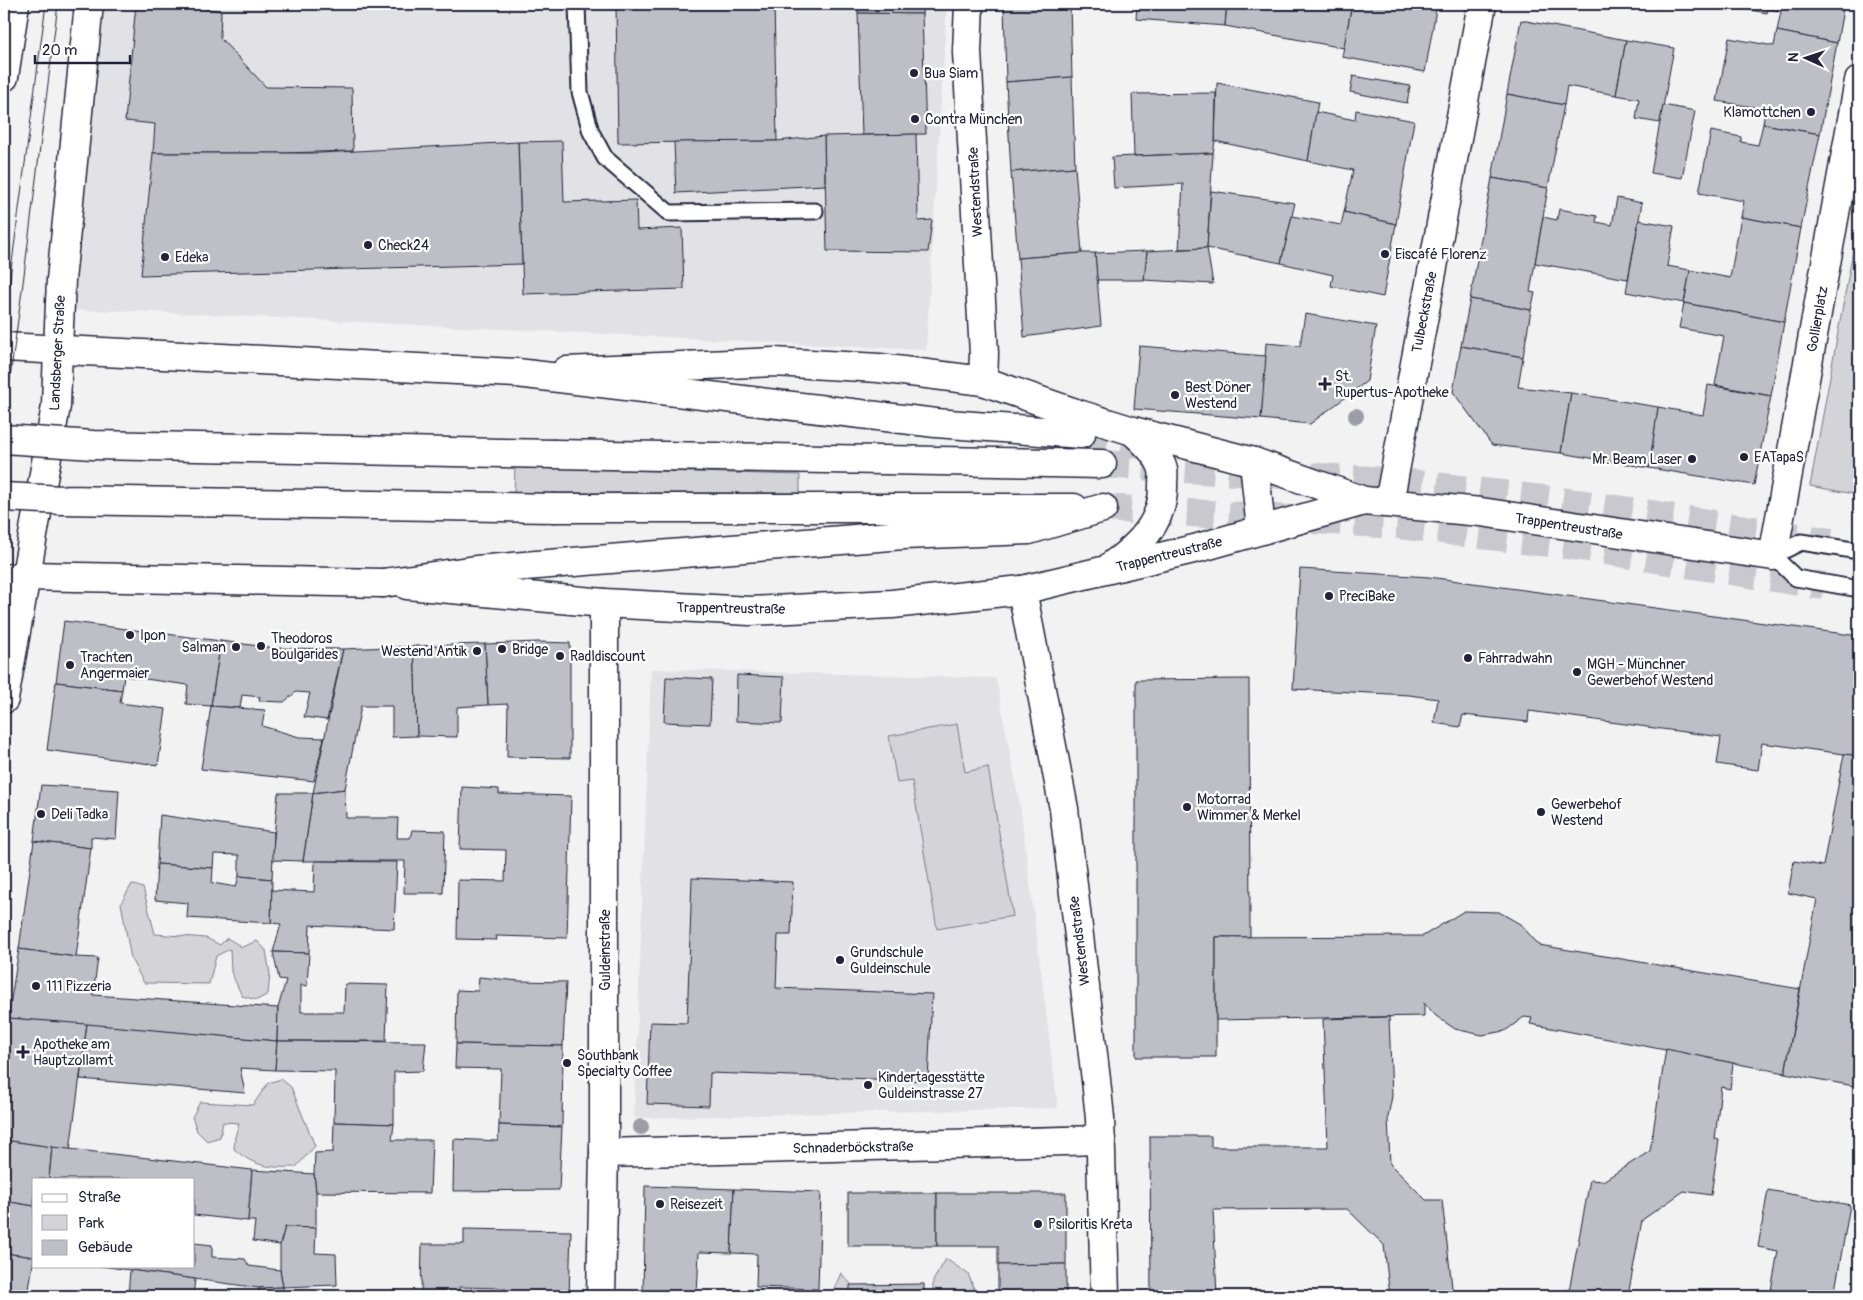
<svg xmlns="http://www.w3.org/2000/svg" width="1863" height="1300" font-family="Pangolin,sans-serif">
	<rect width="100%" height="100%" fill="#f2f2f3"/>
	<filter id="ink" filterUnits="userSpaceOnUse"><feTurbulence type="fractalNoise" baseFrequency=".02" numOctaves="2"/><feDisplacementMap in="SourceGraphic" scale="10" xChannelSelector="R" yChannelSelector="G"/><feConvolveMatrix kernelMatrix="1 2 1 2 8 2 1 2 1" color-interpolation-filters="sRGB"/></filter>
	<g filter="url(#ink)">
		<g fill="#e2e2e6">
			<polygon points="83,4 947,4 926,350 134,311 48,310"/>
			<polygon points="651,669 996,678 1021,812 1058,1108 634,1118"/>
		</g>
		<g fill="#d3d3d8" stroke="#7a7a8a">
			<polygon points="1859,217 1859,495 1810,486"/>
			<polygon points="515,467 800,475 800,493 514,493"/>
			<polygon points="957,724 965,772 988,767 1013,916 937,929 912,781 897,783 889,736"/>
			<polygon points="132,884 143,888 155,934 206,938 220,945 227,938 242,947 257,941 266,950 270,974 268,994 257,1000 242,996 231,972 230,949 216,956 209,984 144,983 131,959 121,903"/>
			<path d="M 281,1079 L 291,1087 L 315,1146 L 296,1167 C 269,1168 255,1167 234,1149 L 235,1137 L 239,1123 L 223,1122 L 220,1137 L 207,1141 L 197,1131 L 192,1117 L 200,1102 L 253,1105 L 268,1083 Z"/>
			<polygon points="946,1259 968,1274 977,1296 933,1296 933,1281"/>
			<polygon points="841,1273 859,1293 858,1296 831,1296"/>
		</g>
		<g fill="#bebec6" stroke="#22223b">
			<polygon points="136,4 171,4 221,11 220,38 266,87 352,88 353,151 282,153 153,153 155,124 125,121"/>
			<polygon points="616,4 774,4 777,141 618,143"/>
			<polygon points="858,4 923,4 922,14 858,13"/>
			<polygon points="1004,4 1070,4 1072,77 1006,82"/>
			<polygon points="1137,4 1227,4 1225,26 1136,19"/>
			<polygon points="1227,4 1352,4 1344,48 1225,26"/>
			<polygon points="1352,4 1370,4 1384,6 1385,4 1437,4 1425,72 1342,57"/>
			<polygon points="1734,4 1844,4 1837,43 1777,31 1781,11 1768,9 1767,13 1733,7"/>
			<polygon points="858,13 922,14 926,134 862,135"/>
			<polygon points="1521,20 1626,40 1616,95 1567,86 1564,105 1507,94"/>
			<polygon points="1777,31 1837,43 1820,134 1763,124 1765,109 1717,101 1729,38 1774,46"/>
			<polygon points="1626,40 1674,48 1660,123 1636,119 1639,99 1616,95"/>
			<polygon points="1353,76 1410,86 1407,103 1350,92"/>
			<polygon points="1072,77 1075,167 1011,172 1006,82"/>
			<polygon points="1217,83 1318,102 1308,161 1215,141"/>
			<polygon points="1216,93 1215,141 1213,153 1134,156 1132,94"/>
			<polygon points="1507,94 1564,105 1548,188 1492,178"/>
			<polygon points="1663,105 1695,111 1682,178 1651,173"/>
			<polygon points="1356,110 1414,121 1396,224 1344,212 1353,170 1308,161 1316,112 1355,120"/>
			<polygon points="1763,124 1820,134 1801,228 1741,217 1744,201 1699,193 1711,131 1741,137 1741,142 1758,145"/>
			<polygon points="916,134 918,221 932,220 928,252 827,251 824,136"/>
			<polygon points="824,136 825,185 676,193 674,142 777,141"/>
			<polygon points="562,141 564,202 636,200 637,230 682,228 684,289 523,294 518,142"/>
			<polygon points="518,142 522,264 141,275 153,153 320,153"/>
			<polygon points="1213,153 1207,248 1179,249 1183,184 1114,188 1112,157"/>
			<polygon points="1075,167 1082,253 1018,258 1011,172"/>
			<polygon points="1492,178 1548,188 1530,292 1535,293 1531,310 1470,299"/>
			<polygon points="1211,191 1295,203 1281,263 1207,248"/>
			<polygon points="1617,198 1642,203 1628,279 1535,263 1543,217 1557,220 1559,209 1597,216 1596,222 1612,225"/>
			<polygon points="1344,212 1396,224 1383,297 1331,286 1333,275 1281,263 1292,216 1341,225"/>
			<polygon points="1741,217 1801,228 1784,322 1684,303 1690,270 1730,278"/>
			<polygon points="1639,220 1674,226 1667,266 1690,270 1684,303 1626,292"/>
			<polygon points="1207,248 1213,284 1144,280 1147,251"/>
			<polygon points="1147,251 1144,280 1097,280 1095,253"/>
			<polygon points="1082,253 1095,253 1101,326 1024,337 1018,258"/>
			<polygon points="1470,299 1531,310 1523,357 1461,346"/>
			<polygon points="1684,303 1784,322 1771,396 1715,385 1724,336 1679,328"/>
			<polygon points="1305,314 1376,326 1367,381 1310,424 1261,419 1266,343 1300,346"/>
			<polygon points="1139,346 1266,356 1261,419 1134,409"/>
			<polygon points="1461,346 1523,357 1518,387 1571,393 1561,453 1492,445 1453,392"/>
			<polygon points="1708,385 1771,396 1754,485 1649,468 1658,407 1703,415"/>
			<polygon points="1571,393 1658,407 1649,468 1561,453"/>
			<polygon points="1300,569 1429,577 1859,636 1859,756 1762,743 1758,770 1717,764 1721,737 1529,711 1528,722 1463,715 1460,727 1434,723 1438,699 1409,695 1293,689"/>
			<polygon points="64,621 221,641 211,706 186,704 188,685 124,676 122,690 56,682"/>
			<polygon points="221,641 274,648 343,649 327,720 304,717 310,693 296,692 284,702 259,701 260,697 242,695 240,708 211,706"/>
			<polygon points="538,642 570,643 570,758 507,757 508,704 488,705 485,644"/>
			<polygon points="485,644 488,705 457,707 457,737 417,736 414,646"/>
			<polygon points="414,646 417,736 392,737 392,706 361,706 345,789 313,793 343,649"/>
			<polygon points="737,675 784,677 782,723 736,721"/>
			<polygon points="666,677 712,679 710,724 664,722"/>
			<polygon points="1249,679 1250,937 1216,937 1216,1057 1136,1057 1136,680"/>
			<polygon points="56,682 122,690 120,703 166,709 158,765 47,750"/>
			<polygon points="211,706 265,710 262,726 299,737 324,738 314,781 201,769"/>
			<polygon points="1844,754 1859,756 1859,1087 1785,1073 1817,899 1788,893 1794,861 1823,866"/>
			<polygon points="41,785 119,790 116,839 91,837 91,848 34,841"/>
			<polygon points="462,787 499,789 499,794 571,796 567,938 496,936 497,940 457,939 458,880 505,881 506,850 460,849"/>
			<polygon points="345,789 346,818 398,818 397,838 410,838 412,830 445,831 443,893 404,893 405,861 303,861 313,793"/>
			<polygon points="278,793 313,793 303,861 272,860"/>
			<polygon points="160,815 274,832 272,879 239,876 239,855 214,854 213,868 157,864"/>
			<polygon points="34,841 91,848 76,957 19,949"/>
			<polygon points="315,861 397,862 394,929 310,925 309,953 273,952 281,924 271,923 271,890 314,892"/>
			<polygon points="157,864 213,868 212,883 236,887 239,876 272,879 271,923 187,918 188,903 155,900"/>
			<polygon points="692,878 793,882 791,935 778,935 776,988 932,994 928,1081 710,1073 709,1106 647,1104 650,1022 687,1023"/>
			<polygon points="1464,911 1499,912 1520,924 1539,945 1800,989 1785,1073 1530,1024 1532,1018 1524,1017 1505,1031 1482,1035 1455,1029 1436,1016 1424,1003 1424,1016 1216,1020 1216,937 1423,936"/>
			<polygon points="19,949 76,957 98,958 93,995 278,1008 277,1041 8,1018"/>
			<polygon points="273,952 309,953 307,986 301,985 301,1012 344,1012 345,984 388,985 386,1041 277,1041 278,1008 286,980 279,979"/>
			<polygon points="479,977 520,981 566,982 563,1046 456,1044 457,990 478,991"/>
			<polygon points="1389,1017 1392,1096 1388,1117 1390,1164 1426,1200 1442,1200 1453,1296 1390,1296 1384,1245 1347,1209 1213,1210 1217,1296 1151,1296 1150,1136 1211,1136 1211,1147 1328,1147 1323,1019"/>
			<polygon points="8,1018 87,1024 70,1150 4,1140 4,1051"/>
			<polygon points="87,1024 277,1041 275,1070 240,1068 245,1093 80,1079"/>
			<polygon points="277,1041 426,1042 423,1071 394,1072 394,1124 334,1122 335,1071 275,1070"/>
			<polygon points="456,1044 563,1046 562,1127 499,1125 501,1069 455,1068"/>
			<polygon points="1666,1049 1733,1063 1730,1089 1721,1087 1715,1139 1719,1140 1711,1195 1684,1191 1642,1220 1628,1296 1568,1296 1590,1180 1603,1181 1650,1151"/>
			<polygon points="334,1122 394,1124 392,1140 432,1140 430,1193 316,1192 314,1174 315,1153 333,1152"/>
			<polygon points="499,1125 562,1127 559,1190 453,1191 454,1139 498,1141"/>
			<polygon points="4,1140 52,1147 49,1179 34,1179 34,1206 4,1201"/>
			<polygon points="52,1147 252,1170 248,1221 194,1215 194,1179 49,1179"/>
			<polygon points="252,1170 314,1174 316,1192 316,1228 285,1227 280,1245 253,1241 255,1221 248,1221"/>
			<polygon points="645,1186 734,1189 731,1253 699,1252 697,1296 643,1296"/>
			<polygon points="734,1189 821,1192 818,1289 756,1287 757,1254 731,1253"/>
			<polygon points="1768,1190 1850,1205 1834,1296 1770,1296 1778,1251 1758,1247"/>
			<rect x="848" y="1193" width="89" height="53"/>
			<polygon points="937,1193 1066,1193 1066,1264 998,1265 998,1246 937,1246"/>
			<polygon points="4,1201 34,1206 34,1257 4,1253"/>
			<polygon points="285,1227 316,1228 315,1253 336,1254 337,1285 283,1287 280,1270 280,1245"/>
			<polygon points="464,1229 571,1231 569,1296 505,1296 505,1288 459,1287 458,1296 421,1296 422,1244 464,1244"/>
			<polygon points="194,1243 212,1245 212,1257 245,1259 249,1266 280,1270 283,1287 259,1288 101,1266 194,1266"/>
			<polygon points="4,1253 34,1257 28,1296 4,1296"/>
			<polygon points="1066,1264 1066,1296 998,1296 998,1265"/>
			<polygon points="130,1270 195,1279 193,1296 128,1296"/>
			<polygon points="924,1284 924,1296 850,1296 850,1285"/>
			<polygon points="283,1287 284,1296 258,1296 259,1288"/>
		</g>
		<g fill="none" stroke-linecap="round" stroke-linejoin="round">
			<g stroke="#c8c8ce" stroke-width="28" stroke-dasharray="28 14" stroke-linecap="butt">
				<polyline points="1081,434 1155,448"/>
				<polyline points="1102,464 1402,482 1584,504 1831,542"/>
				<polyline points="1103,508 1399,525 1582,547 1824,586"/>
			</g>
			<defs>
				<g id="lane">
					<polyline points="577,4 580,92 591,132 605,158 669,213 815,211"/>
					<polyline points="1859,551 1801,542 1773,556 1796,578 1859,589"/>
				</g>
				<g id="street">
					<polyline points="969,4 967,52 984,354 983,381"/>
					<polyline points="566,371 774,362 879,368 983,381 1078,414 1133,431 1254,462 1364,501 1481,512 1773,556 1859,81"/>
					<polyline points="1254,462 1261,530"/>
					<polyline points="1389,503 1482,4"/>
					<path d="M 1112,565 C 1140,546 1164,521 1163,485 C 1163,480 1164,474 1163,470 C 1159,454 1144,442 1133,431"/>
					<polyline points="407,585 604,603 750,611 892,604 1022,590 1198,548 1364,501"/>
					<polyline points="1022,590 1064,809 1096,1080 1100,1118 1105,1296"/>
					<polyline points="604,1153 1101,1140"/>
					<polyline points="601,1296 604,1153 604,603"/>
				</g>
				<g id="secondary">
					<polyline points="4,77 15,4"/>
					<polyline points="58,349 61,280 89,4"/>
				</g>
				<g id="primary">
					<polyline points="4,347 517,373"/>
					<polyline points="4,579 26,576 383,583"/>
					<polyline points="4,699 56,406 58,349"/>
				</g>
				<g id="highway">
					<polyline points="517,373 936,423 1081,434"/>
					<polyline points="555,454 1102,464"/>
					<polyline points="556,508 1074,508"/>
					<polyline points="383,583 476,570 903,535 1029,530 1103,508"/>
				</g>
			</defs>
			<use href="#lane" stroke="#22223b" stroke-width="19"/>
			<use href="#street" stroke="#22223b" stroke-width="31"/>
			<use href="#secondary" stroke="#22223b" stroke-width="31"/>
			<use href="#primary" stroke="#22223b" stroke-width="31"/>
			<use href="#highway" stroke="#22223b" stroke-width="31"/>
			<use href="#lane" stroke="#fff" stroke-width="15"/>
			<use href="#street" stroke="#fff" stroke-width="28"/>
			<use href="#secondary" stroke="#fff" stroke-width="28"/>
			<use href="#primary" stroke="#fff" stroke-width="28"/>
			<use href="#highway" stroke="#fff" stroke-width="28"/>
			<g stroke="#22223b" stroke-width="1">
				<polyline points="4,323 46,4"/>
				<polyline points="4,422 23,283 58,4"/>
			</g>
			<defs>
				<g id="highway-bridge">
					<polyline points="4,439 93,445 555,454"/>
					<polyline points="4,497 63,500 556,508"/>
				</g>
			</defs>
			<use href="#highway-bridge" stroke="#22223b" stroke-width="31" stroke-linecap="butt"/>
			<use href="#highway-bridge" stroke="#fff" stroke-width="28"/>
		</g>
		<g fill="#9d9da8">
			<circle cx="1356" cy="416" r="8"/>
			<circle cx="641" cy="1127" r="8"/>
		</g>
	</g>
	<g fill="#22223b" stroke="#fff" stroke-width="2">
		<circle cx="914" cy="73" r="5"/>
		<circle cx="1811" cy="112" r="5"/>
		<circle cx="915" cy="119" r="5"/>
		<circle cx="368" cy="245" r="5"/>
		<circle cx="1385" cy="254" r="5"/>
		<circle cx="165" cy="257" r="5"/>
		<path d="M1322.5 376.5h5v5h5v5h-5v5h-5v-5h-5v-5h5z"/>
		<circle cx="1175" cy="395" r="5"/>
		<circle cx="1744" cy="457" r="5"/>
		<circle cx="1692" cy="459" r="5"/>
		<circle cx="1329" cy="596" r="5"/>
		<circle cx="130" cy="635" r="5"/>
		<circle cx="261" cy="646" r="5"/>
		<circle cx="236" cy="647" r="5"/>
		<circle cx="502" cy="649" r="5"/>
		<circle cx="477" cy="651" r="5"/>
		<circle cx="560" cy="656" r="5"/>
		<circle cx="1468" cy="658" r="5"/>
		<circle cx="70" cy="665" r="5"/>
		<circle cx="1577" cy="672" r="5"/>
		<circle cx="1187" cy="807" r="5"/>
		<circle cx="1541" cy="812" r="5"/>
		<circle cx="41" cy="814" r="5"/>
		<circle cx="840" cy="960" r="5"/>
		<circle cx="36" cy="986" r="5"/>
		<path d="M20.5 1044.5h5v5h5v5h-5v5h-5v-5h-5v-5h5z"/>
		<circle cx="567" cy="1063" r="5"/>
		<circle cx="868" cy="1085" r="5"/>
		<circle cx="660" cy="1204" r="5"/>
		<circle cx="1038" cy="1224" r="5"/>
	</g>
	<g text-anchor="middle" stroke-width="4.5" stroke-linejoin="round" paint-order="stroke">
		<g font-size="14" fill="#22223b" stroke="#fff" text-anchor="start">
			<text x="924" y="78">Bua Siam</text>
			<text x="1801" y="117" text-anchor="end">Klamottchen</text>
			<text x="925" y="124">Contra München</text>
			<text x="378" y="250">Check24</text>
			<text x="1395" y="259">Eiscafé Florenz</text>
			<text x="175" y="262">Edeka</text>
			<text x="1335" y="381">St.<tspan x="1335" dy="16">Rupertus-Apotheke</tspan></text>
			<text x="1185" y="392">Best Döner<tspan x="1185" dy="16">Westend</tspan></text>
			<text x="1754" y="462">EATapaS</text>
			<text x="1682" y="464" text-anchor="end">Mr. Beam Laser</text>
			<text x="1339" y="601">PreciBake</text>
			<text x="140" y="640">Ipon</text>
			<text x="271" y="643">Theodoros<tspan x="271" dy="16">Boulgarides</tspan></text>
			<text x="226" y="652" text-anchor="end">Salman</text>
			<text x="512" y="654">Bridge</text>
			<text x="467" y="656" text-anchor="end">Westend Antik</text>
			<text x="570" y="661">Radldiscount</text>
			<text x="80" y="662">Trachten<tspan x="80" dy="16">Angermaier</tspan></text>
			<text x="1478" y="663">Fahrradwahn</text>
			<text x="1587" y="669">MGH - Münchner<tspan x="1587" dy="16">Gewerbehof Westend</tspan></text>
			<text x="1197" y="804">Motorrad<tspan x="1197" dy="16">Wimmer &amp; Merkel</tspan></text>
			<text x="1551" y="809">Gewerbehof<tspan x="1551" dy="16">Westend</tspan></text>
			<text x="51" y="819">Deli Tadka</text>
			<text x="850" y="957">Grundschule<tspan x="850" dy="16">Guldeinschule</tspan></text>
			<text x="46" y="991">111 Pizzeria</text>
			<text x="33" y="1049">Apotheke am<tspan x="33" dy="16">Hauptzollamt</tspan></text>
			<text x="577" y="1060">Southbank<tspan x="577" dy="16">Specialty Coffee</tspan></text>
			<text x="878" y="1082">Kindertagesstätte<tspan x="878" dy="16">Guldeinstrasse 27</tspan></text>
			<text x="670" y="1209">Reisezeit</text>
			<text x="1048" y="1229">Psiloritis Kreta</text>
		</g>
		<g font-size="14" fill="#22223b" stroke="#fff">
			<text transform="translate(975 192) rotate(-93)" y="5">Westendstraße</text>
			<text transform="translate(1424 312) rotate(-79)" y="5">Tulbeckstraße</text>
			<text transform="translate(1817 319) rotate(-80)" y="5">Gollierplatz</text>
			<text transform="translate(57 353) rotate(-87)" y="5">Landsberger Straße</text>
			<text transform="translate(1569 526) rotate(9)" y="5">Trappentreustraße</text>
			<text transform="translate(1169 554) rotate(-14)" y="5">Trappentreustraße</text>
			<text transform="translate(731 608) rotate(1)" y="5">Trappentreustraße</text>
			<text transform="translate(1079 941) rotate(-97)" y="5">Westendstraße</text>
			<text transform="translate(605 950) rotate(-90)" y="5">Guldeinstraße</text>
			<text transform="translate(853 1147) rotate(-1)" y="5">Schnaderböckstraße</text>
		</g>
	</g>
	<rect width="1863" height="1300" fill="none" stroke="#fff" stroke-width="20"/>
	<rect x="10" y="10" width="1843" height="1280" fill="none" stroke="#22223b" stroke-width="2" filter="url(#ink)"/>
	<rect x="32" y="1178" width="162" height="90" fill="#ffffff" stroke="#a7a7b1"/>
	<rect x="42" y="1194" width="25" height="8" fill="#ffffff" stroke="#a7a7b1"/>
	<text x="78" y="1202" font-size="15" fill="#22223b">Straße</text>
	<rect x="42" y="1215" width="25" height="15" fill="#d3d3d8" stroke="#a7a7b1"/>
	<text x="78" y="1228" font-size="15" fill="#22223b">Park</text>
	<rect x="42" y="1240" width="25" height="15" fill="#bebec6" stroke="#a7a7b1"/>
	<text x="78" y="1252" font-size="15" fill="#22223b">Gebäude</text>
	<g transform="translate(1806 58) rotate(273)" stroke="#ffffff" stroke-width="4" paint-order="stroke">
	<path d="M0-4L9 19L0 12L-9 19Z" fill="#22223b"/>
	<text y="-8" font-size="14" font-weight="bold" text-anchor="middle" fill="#22223b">N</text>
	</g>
	<path d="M35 55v8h95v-8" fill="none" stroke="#22223b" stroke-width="2.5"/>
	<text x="42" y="55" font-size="15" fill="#22223b" stroke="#ffffff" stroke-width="4" paint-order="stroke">20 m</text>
</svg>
